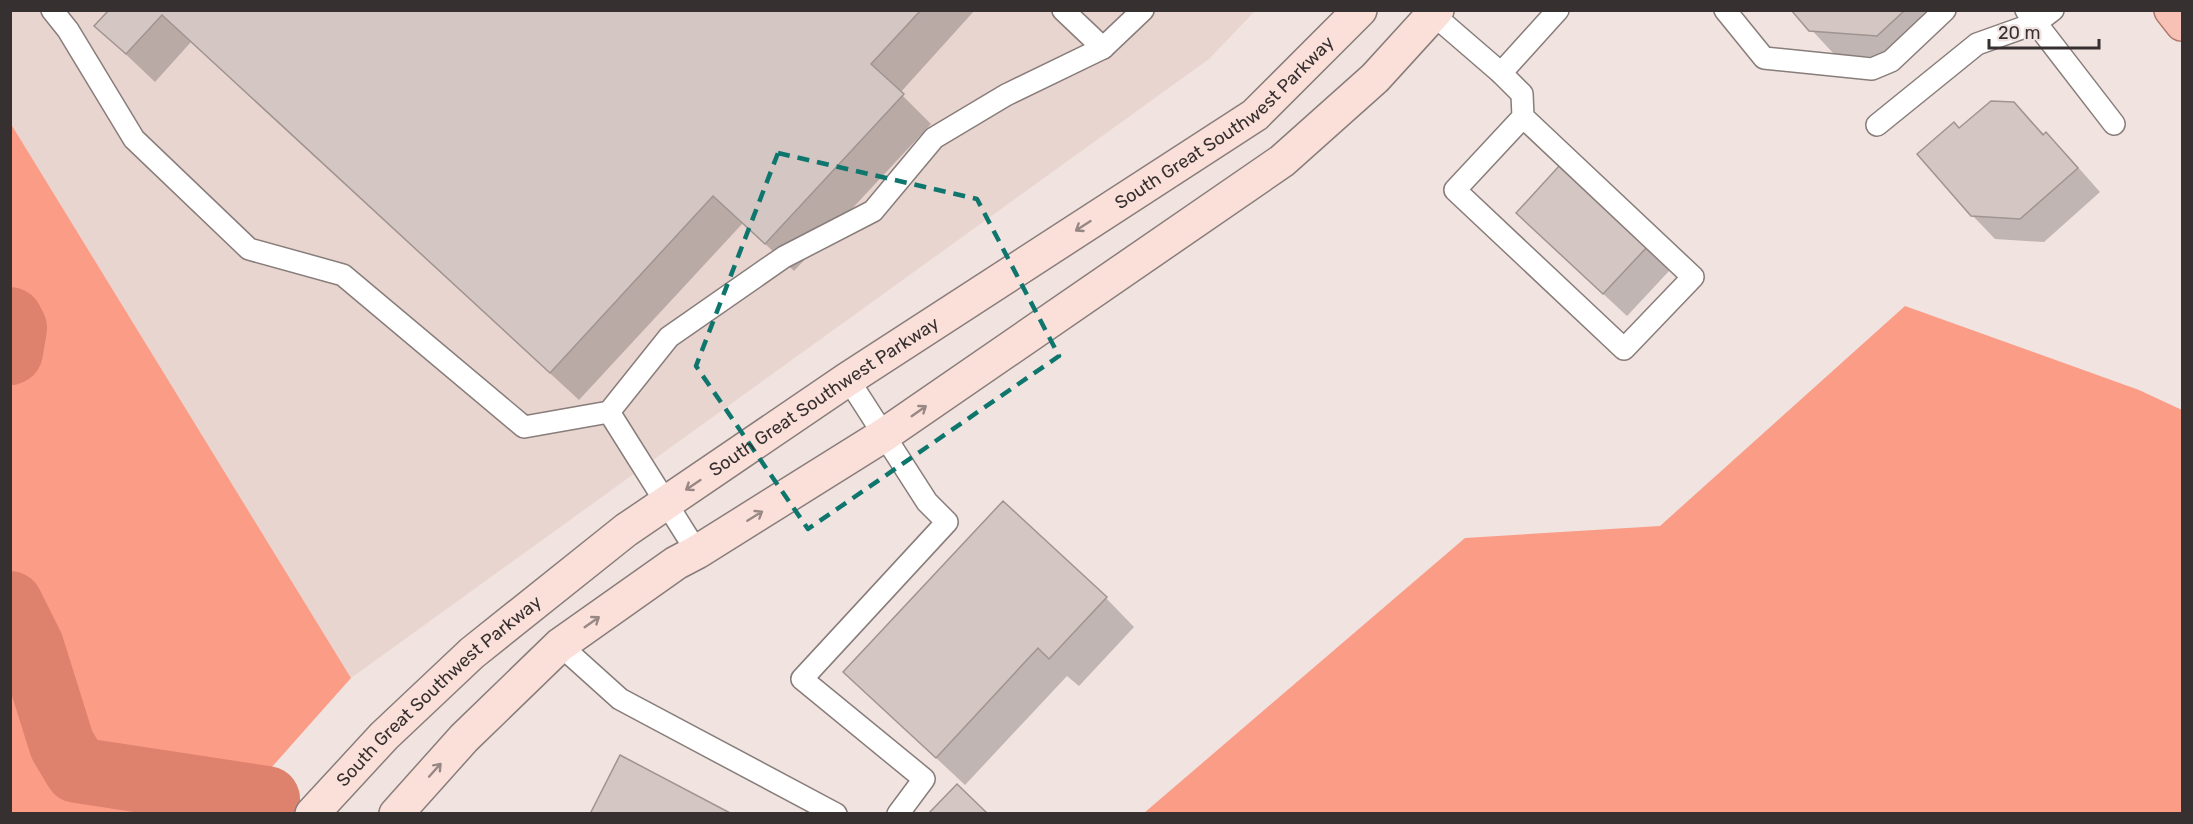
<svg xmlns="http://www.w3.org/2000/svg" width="2193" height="824" font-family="Rubik,sans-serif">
	<rect width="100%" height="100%" fill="#f0e3e0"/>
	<polygon fill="#e9d5d0" points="11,11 1255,11 1209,59 351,678 11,124"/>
	<g fill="#fb9c86">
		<polygon points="11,124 351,678 231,813 11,813"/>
		<polygon points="1905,306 2139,390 2182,410 2182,813 1144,813 1465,538 1660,526"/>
	</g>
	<g fill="#0003">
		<polygon points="111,10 975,10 900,93 931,124 794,271 743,223 579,400 191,42 155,82 96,26"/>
		<polygon points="1793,10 1924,10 1937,25 1900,59 1834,54"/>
		<polygon points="2013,103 2045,135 2046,134 2069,157 2100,192 2044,242 1995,239 1972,215 1960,129"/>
		<polygon points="1541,236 1647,248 1670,270 1627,316"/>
		<polygon points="1106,598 1134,627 1079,686 1067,676 965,785 874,700"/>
	</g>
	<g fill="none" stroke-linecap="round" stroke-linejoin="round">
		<g stroke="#de816d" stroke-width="66">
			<polyline points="10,320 14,328 10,352"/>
			<polyline points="10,604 31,646 62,745 77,770 267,799"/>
		</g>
	</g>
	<g fill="#d3c6c3" stroke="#a09491" stroke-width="1.5">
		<polygon points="109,10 921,10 871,64 904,94 765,244 713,196 550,373 162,15 126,54 94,26"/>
		<polygon points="1791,10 1905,10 1877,36 1809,31"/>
		<polygon points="1991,101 2014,102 2043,135 2046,132 2078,168 2020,219 1971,216 1917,154 1954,122 1959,128"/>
		<polygon points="1560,165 1648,246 1603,294 1516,213"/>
		<polygon points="1003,501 1107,597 1049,659 1038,648 936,758 843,672"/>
		<polygon points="620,755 732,814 590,814"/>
		<polygon points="957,784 988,814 928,814"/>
	</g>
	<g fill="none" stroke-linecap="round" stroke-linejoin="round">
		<defs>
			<g id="service">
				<polyline points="52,10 68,30 134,139 249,249 343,275 524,427 609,412 697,552"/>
				<polyline points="1063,10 1103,48 1143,10"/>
				<polyline points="1428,10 1501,73 1522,94 1523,117 1693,277 1624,349 1455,190 1523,117"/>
				<polyline points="1725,10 1764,58 1872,69 1891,61 1945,10"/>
				<polyline points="2026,10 2114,124"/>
				<polyline points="1501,73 1558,10"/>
				<polyline points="1877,125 1977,44 2036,23 2053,10"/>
				<polyline points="848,379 927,502 947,522 802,679 924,779 898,814"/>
				<polyline points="609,412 669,337 784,257 873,211 934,138 1006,95 1103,48"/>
				<polyline points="560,645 620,699 836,814"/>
			</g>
			<g id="secondary">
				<path id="s1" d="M 312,814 L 384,736 L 472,653 L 626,530 L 848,379 L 1255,115 L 1360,10"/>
				<polyline points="396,814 464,738 560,645 676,563 697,552 884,435 1282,161 1375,78 1437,10"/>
			</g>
			<polyline id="primary" points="2171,10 2182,24"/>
		</defs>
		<use href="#service" stroke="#887d7a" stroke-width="24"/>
		<use href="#secondary" stroke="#887d7a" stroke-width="36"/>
		<use href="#primary" stroke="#b07467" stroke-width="36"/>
		<use href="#service" stroke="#fff" stroke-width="21"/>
		<use href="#secondary" stroke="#fbe0da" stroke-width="33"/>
		<use href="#primary" stroke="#f7c1b5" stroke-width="33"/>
	</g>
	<defs><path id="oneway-shaft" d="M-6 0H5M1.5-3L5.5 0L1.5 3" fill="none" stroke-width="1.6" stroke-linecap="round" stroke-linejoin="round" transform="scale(1.5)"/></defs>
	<g stroke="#988885">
		<use href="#oneway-shaft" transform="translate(1083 226) rotate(147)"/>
		<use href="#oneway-shaft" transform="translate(919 411) rotate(-35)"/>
		<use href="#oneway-shaft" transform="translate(693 485) rotate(146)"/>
		<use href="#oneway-shaft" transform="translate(755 516) rotate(-32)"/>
		<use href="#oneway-shaft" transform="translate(592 622) rotate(-35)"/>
		<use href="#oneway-shaft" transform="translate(435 770) rotate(-48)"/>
	</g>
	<path fill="none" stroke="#0f766e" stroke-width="4.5" stroke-dasharray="12 8" stroke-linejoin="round" d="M 778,153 L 977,199 L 1059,356 L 808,529 L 696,366 Z"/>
	<g text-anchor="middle" stroke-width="5" stroke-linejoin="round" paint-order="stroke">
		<g font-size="18" fill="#363130" stroke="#f0e3e0">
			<text dy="6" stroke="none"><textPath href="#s1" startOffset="1149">South Great Southwest Parkway</textPath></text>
			<text dy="6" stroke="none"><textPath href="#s1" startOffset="663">South Great Southwest Parkway</textPath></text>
			<text dy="6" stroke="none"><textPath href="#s1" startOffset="177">South Great Southwest Parkway</textPath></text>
		</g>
	</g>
	<rect width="2193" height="824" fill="none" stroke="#363130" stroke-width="24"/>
	<path d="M1989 39v9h110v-9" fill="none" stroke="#363130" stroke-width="3"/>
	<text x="1998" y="39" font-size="18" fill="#363130" stroke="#f0e3e0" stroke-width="4.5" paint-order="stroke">20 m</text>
</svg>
